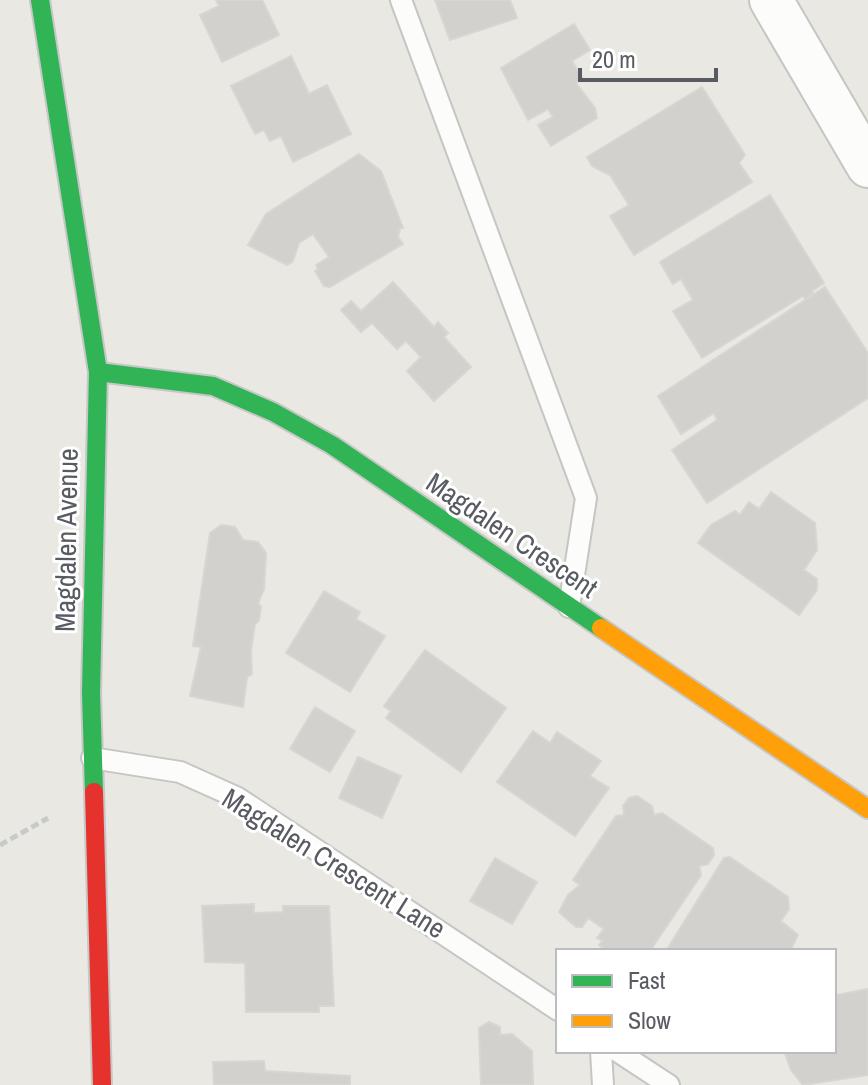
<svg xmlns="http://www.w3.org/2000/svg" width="868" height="1085" font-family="'Archivo Narrow',sans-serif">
	<rect width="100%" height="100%" fill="#e9e8e2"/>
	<g fill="#d2d1cd" stroke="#d8d6d1" stroke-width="2">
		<polygon points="216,0 262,0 279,35 222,62 200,15 219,6"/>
		<polygon points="435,0 510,0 517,18 450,40"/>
		<polygon points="574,24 590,50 572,61 583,79 576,83 595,108 597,118 551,146 538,125 553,117 548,109 528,120 501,68"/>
		<polygon points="291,56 309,94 327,85 351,134 293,162 281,136 270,141 264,130 255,134 231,86"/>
		<polygon points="702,87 745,155 739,163 752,182 634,255 610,216 629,205 610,175 592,166 587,157"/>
		<polygon points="359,154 381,171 403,228 400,228 398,237 403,244 330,287 324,286 315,271 318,269 316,265 329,257 313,234 299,243 293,261 287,265 248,245 266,214"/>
		<polygon points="770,195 824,283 812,291 813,294 805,299 803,296 702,358 673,311 693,300 681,279 673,284 671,281 660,262"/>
		<polygon points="393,282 434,327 438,322 448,333 444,337 471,367 434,401 407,371 421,357 406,341 397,349 372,323 361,332 341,310 351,301 361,311"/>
		<polygon points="825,287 868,353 868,398 707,503 672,450 717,420 714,413 681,434 658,396"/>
		<polygon points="771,492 815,523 817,550 804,570 817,579 817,590 799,615 698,543 711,525 735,511 740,515 749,502 759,509"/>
		<polygon points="221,525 235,527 243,540 258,542 266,553 264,589 258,603 261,607 259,621 255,624 251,651 252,674 247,677 243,707 190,696 201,647 193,646 210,533"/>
		<polygon points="324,591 360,612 356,619 385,636 350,692 286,653"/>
		<polygon points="425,650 506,708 461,772 386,718 391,711 384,706"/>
		<polygon points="315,707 355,731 330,772 290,749"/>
		<polygon points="533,731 550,743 557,732 601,761 590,776 609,788 575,836 497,782"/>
		<polygon points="358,757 401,776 382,818 339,798"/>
		<polygon points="637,796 652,806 654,815 662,813 713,848 714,855 708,864 699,866 701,875 650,951 608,951 599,945 603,941 597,938 604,929 588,918 582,927 576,927 559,912 568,895 580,885 573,880 616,816 624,815 623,806 629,798"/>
		<polygon points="730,857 788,897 789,909 781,921 798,935 790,951 666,951 724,858"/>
		<polygon points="495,858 537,882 512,924 470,901"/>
		<polygon points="254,904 254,913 283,912 283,906 329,906 334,1006 319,1006 319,1012 246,1012 245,963 205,962 202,906"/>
		<polygon points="834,984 836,995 868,989 868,1075 803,1085 791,1070 784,1051 834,1051"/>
		<polygon points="489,1022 500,1027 500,1035 512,1034 532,1051 533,1085 481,1085 479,1028"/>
		<polygon points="264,1061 265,1071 350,1076 350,1085 214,1085 213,1062"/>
	</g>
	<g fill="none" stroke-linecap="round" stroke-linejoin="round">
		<defs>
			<g id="lane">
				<polyline points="401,0 586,498 569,607"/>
				<polyline points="92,758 180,772 238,798 558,1010"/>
				<polyline points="601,1051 603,1085"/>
				<polyline points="617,1051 669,1085"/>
			</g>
			<polyline id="street" points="771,0 868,166"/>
			<g id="fast">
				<polyline points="40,0 98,372 91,693 94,792"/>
				<polyline points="98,372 213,386 273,412 332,445 601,628"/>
			</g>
			<polyline id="slow" points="601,628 868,809"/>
			<polyline id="jam" points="94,792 102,1085"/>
		</defs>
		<use href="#lane" stroke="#c5c6c4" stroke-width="24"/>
		<use href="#street" stroke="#c5c6c4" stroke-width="46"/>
		<use href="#fast" stroke="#c6c7c6" stroke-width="22"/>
		<use href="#slow" stroke="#c6c7c6" stroke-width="22"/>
		<use href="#jam" stroke="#c6c7c6" stroke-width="22"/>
		<polyline stroke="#c6cbc9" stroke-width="5" stroke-dasharray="8 4" stroke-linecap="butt" points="0,845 48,818"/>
		<use href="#lane" stroke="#fcfcfb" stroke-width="20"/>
		<use href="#street" stroke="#fcfcfb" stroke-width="42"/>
		<use href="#fast" stroke="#30b455" stroke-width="18"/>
		<use href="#slow" stroke="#ff9f0a" stroke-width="18"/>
		<use href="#jam" stroke="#e5322d" stroke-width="18"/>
	</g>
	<g text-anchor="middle" stroke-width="6" stroke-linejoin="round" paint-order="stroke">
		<g font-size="28" fill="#585b61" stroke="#fff">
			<text transform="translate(512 535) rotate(34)" y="10">Magdalen Crescent</text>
			<text transform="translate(66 540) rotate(-89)" y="10">Magdalen Avenue</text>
			<text transform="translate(334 863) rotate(32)" y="10">Magdalen Crescent Lane</text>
		</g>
	</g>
	<rect x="556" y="949" width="280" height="104" fill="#ffffff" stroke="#bcbdc0" stroke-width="2"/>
	<rect x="572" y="975" width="40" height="12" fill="#30b455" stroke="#bcbdc0" stroke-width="2"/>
	<text x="628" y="989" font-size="24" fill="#585b61">Fast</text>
	<rect x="572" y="1015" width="40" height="12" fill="#ff9f0a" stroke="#bcbdc0" stroke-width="2"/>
	<text x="628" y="1029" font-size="24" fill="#585b61">Slow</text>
	<path d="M580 68v12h136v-12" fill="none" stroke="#585b61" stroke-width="4"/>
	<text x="592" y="68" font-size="24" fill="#585b61" stroke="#ffffff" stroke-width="6" paint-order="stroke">20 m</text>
</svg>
